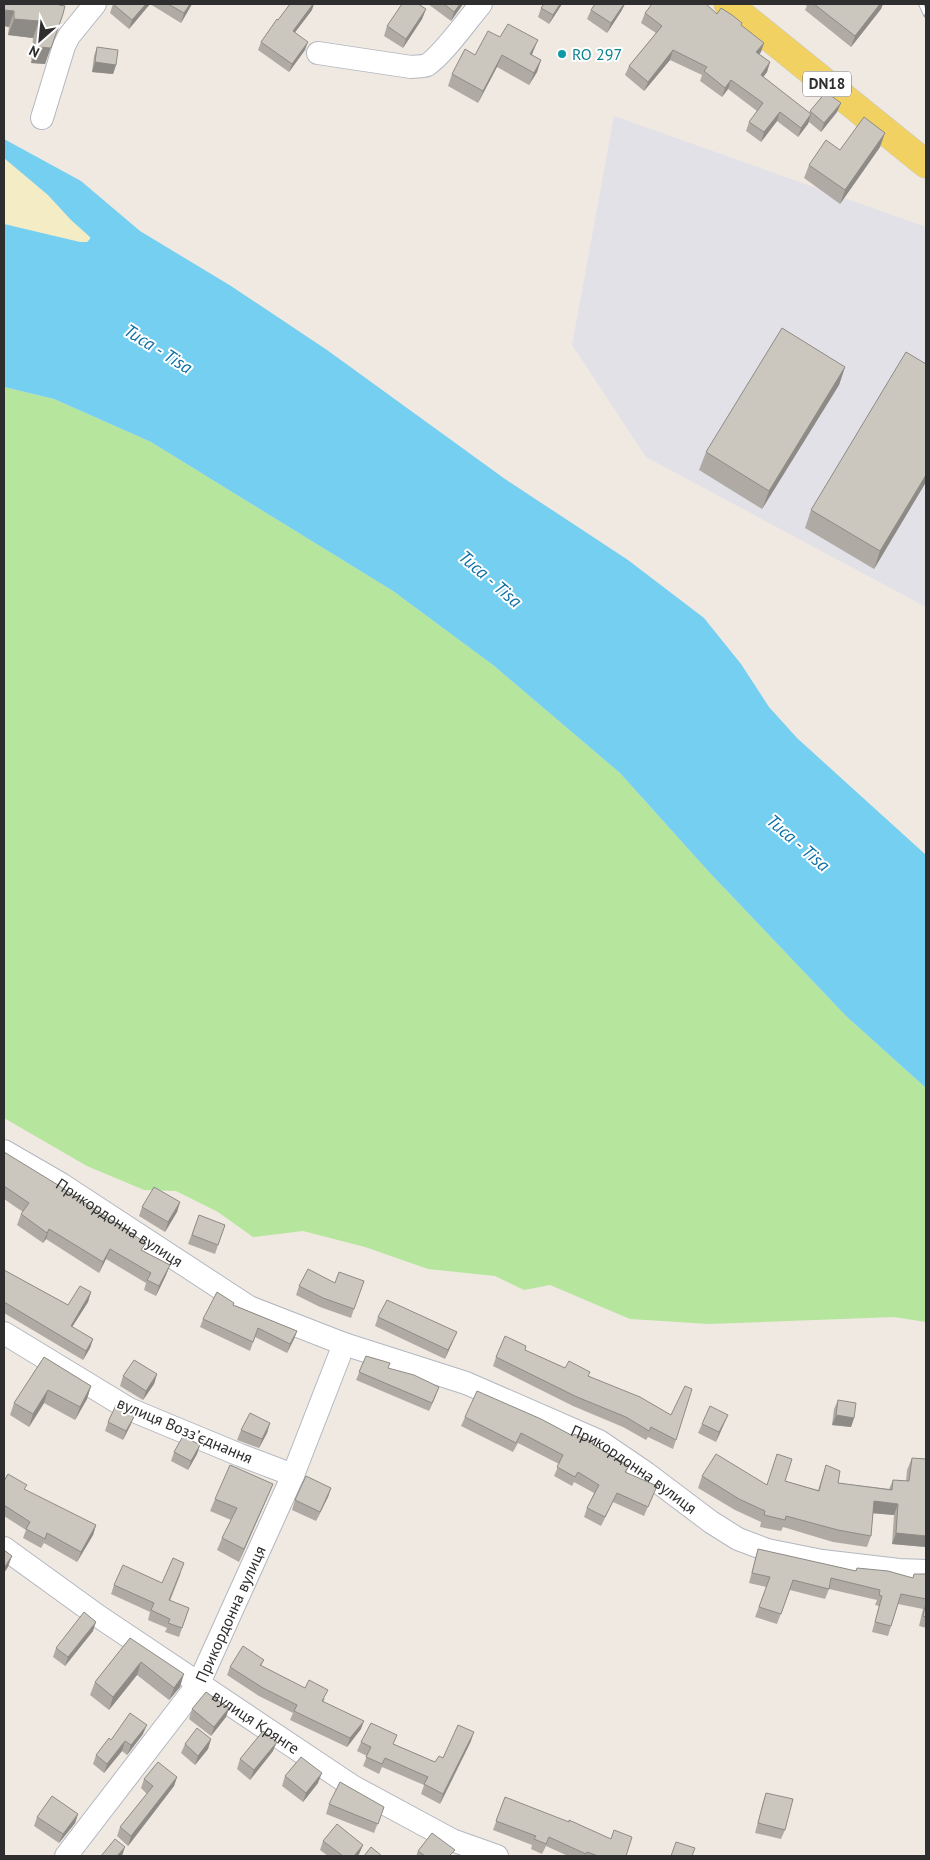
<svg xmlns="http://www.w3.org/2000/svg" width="930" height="1860" font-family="'PT Sans',sans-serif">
	<rect width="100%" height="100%" fill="#efe9e1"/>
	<polygon fill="#e3e1e8" points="614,116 926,227 926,607 646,457 572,345"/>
	<polygon fill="#b6e59e" points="4,387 54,399 151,442 393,591 493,665 620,773 709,872 846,1016 926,1088 926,1322 894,1317 709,1324 630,1319 550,1285 524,1290 495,1276 428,1269 365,1247 303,1231 253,1237 218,1212 176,1191 144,1190 87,1166 4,1118"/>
	<polygon fill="#f3ecc5" points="4,158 48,195 90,237 90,240 87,242 80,242 4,224"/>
	<polygon fill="#75cff0" points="4,139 81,181 140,231 231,286 327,350 505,479 628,560 704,618 741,664 769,707 797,738 926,855 926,1088 846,1016 709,872 620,773 493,665 393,591 151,442 54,399 4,387 4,224 80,242 87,242 90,239 90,237 71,220 48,195 4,158"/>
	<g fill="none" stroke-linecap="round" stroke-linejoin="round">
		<defs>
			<g id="minor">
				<path d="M 318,53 L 411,67 C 416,66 422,67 427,65 C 442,56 469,18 481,4"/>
				<polyline points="42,118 64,46 69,36 95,4"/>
				<path id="s1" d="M 4,1151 L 61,1184 L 249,1307 L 344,1344 L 466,1383 L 599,1441 L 646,1473 L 711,1522 L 738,1539 L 767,1550 L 822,1561 L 899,1570 L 926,1571"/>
				<polyline points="4,1333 129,1409 240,1455 293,1475"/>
				<path id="s2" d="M 4,1548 L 98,1616 L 352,1786 L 452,1840 L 497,1856"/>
				<path id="s3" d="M 66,1856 L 199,1683 L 293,1475 L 344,1344"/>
			</g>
			<polyline id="major" points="728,4 926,164"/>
		</defs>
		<use href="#minor" stroke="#b4b7c1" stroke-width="24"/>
		<use href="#major" stroke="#c9c9c9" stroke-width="29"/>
		<use href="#minor" stroke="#fff" stroke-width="22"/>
		<use href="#major" stroke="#f2d163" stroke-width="28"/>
		<defs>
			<polyline id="rail" points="921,4 926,15"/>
		</defs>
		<use href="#rail" stroke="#a3a6b8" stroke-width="5.5"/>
		<use href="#rail" stroke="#fff" stroke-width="4" stroke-dasharray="11" stroke-linecap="butt"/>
	</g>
	<g fill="#afaba4">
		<polygon points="4,4 60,4 45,64 31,63 33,38 8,35 9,27 4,26"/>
		<polygon points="113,4 192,4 181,23 150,4 129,29 110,13"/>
		<polygon points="428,4 463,4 451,21"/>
		<polygon points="544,4 562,4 549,24 538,17 541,8"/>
		<polygon points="804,4 883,4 881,9 851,47 805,10 807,6"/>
		<polygon points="426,9 422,19 403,48 384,36 387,26"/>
		<polygon points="312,10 295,32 305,50 289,72 258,50 261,42 278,20"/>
		<polygon points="591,10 622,10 607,33 587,19"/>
		<polygon points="645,13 717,14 741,25 761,52 759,54 770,62 767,72 763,77 809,113 810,111 841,103 837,112 821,132 809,122 798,137 777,121 761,142 746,131 749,122 757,111 728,89 722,97 700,81 702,75 670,60 644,91 625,75 629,66 656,33 641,23"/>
		<polygon points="500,37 533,52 532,55 541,60 537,72 529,85 497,67 478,103 448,86 452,74 475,55"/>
		<polygon points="97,47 116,65 113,74 92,72 94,56"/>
		<polygon points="880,147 840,204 804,178 809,165"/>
		<polygon points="926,364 926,482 874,569 805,528 811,510"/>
		<polygon points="845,367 839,385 762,509 699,470 706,452"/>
		<polygon points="4,1152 143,1251 170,1265 166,1275 156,1296 144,1290 146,1283 106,1259 99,1273 46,1239 43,1243 17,1225 21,1214 23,1212 4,1199"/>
		<polygon points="180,1202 177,1212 165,1232 139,1216 142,1207"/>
		<polygon points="199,1215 225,1225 215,1254 188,1244"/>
		<polygon points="4,1270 68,1305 91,1292 88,1302 72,1327 93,1339 90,1348 83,1360 4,1313"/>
		<polygon points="299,1286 354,1309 351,1318 320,1307 296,1295"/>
		<polygon points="234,1305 297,1331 294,1339 287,1353 255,1337 250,1351 200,1327 203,1319"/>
		<polygon points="378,1317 453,1341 445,1359 375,1326"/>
		<polygon points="525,1350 565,1368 589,1376 676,1440 673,1449 648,1437 646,1440 623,1427 573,1406 493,1366 496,1357"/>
		<polygon points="366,1356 436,1395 429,1411 356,1380"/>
		<polygon points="44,1357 91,1386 87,1399 75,1420 44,1403 29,1427 10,1415 14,1403"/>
		<polygon points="157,1374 154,1384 143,1400 120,1386 123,1376"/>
		<polygon points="838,1400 854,1418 851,1427 832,1425 834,1409"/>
		<polygon points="728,1415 716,1442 698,1433 702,1424"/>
		<polygon points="465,1417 573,1436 592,1444 629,1466 626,1473 653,1495 644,1516 613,1502 601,1526 584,1517 587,1508 594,1493 574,1482 572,1486 554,1476 559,1464 518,1443 513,1452 461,1426"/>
		<polygon points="108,1422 131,1424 123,1440 105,1431"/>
		<polygon points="270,1423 267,1433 259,1448 237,1440 241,1430"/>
		<polygon points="200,1445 197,1454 188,1470 171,1461 174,1452"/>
		<polygon points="912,1458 926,1459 926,1558 925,1558 926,1547 892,1544 894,1515 873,1513 871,1536 867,1547 833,1542 783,1527 781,1531 760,1527 761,1522 735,1510 698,1488 702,1476 766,1485 785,1481 818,1490 826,1465 838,1483 889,1489 893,1480 906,1481 907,1470"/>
		<polygon points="4,1481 25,1490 96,1525 93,1535 77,1562 44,1543 41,1548 23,1538 26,1530 4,1516"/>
		<polygon points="273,1484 268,1496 239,1562 217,1550 222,1538 231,1520 210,1511 215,1499"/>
		<polygon points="331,1488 328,1497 316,1521 292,1510 295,1500"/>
		<polygon points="758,1549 856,1571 913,1578 914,1574 926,1574 926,1628 919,1626 923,1609 898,1604 888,1636 872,1632 879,1606 875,1605 877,1600 829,1589 825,1599 790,1590 777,1624 755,1617 766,1587 749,1583 755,1559"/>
		<polygon points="181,1573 170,1601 189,1608 179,1637 165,1632 167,1628 148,1620 150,1612 111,1594 114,1585 162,1583"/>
		<polygon points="93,1631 65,1666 53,1657 56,1648"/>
		<polygon points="130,1638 180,1687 169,1700 137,1675 109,1710 90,1695 95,1682"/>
		<polygon points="264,1660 261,1666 325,1699 323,1702 361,1729 347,1747 290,1720 293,1713 259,1696 227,1675 230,1667"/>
		<polygon points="229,1708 226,1717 211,1736 189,1719 192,1709"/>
		<polygon points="143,1734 127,1755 122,1751 104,1773 93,1764 96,1755 111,1740"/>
		<polygon points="211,1739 208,1749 195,1765 181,1753 185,1744"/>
		<polygon points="471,1741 440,1804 421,1794 424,1785 382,1767 379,1774 363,1766 367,1756 357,1751 361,1742 394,1744 435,1762"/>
		<polygon points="273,1751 250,1780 237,1769 240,1759"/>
		<polygon points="285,1776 318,1783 303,1802 282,1786"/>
		<polygon points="177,1777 174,1786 128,1846 117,1836 120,1827 147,1794 141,1788 144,1779"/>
		<polygon points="766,1793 785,1830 781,1839 755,1833 763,1802"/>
		<polygon points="505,1797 626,1856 568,1856 546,1846 542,1854 531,1849 532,1845 493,1830"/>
		<polygon points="329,1804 384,1807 374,1833 326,1814"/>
		<polygon points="78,1814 75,1823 59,1843 34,1826 37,1817"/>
		<polygon points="323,1841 363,1845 359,1854 358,1856 328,1856 320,1850"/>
		<polygon points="418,1851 452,1856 416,1856"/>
	</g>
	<g fill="#8e8b86">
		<polygon points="146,4 150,4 129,29 132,20"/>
		<polygon points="190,4 192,4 181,23 184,13"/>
		<polygon points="313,4 314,4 312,10 290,39 293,31"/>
		<polygon points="460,4 463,4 451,21 454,12"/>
		<polygon points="560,4 562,4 549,24 553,15"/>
		<polygon points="624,4 625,4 622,10 607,33 611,23"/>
		<polygon points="880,4 883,4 881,9 851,47 855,36"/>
		<polygon points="426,9 422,19 403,48 406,39"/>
		<polygon points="4,10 14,11 9,27 4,26"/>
		<polygon points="63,14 45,64 31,63 37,47"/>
		<polygon points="14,19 39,21 33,38 8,35"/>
		<polygon points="538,40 533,52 526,66 530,54"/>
		<polygon points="308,42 305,50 289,72 292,64"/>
		<polygon points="764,43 761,52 753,61 756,52"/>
		<polygon points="673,50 670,60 644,91 648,82"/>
		<polygon points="502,55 497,67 478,103 483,91"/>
		<polygon points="541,60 537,72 529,85 534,73"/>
		<polygon points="95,62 116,65 113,74 92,72"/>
		<polygon points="770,62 767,72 758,84 761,75"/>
		<polygon points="731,80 728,89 722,97 725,88"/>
		<polygon points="841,103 837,112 821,132 824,123"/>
		<polygon points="780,112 777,121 761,142 764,132"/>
		<polygon points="811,114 808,124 798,137 801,128"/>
		<polygon points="885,133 880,147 840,204 845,190"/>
		<polygon points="845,367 839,385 762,509 769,491"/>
		<polygon points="926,475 926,482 874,569 880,551"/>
		<polygon points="180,1202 177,1212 165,1232 168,1222"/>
		<polygon points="49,1229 46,1239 43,1243 47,1233"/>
		<polygon points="110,1249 106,1259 99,1273 103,1262"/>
		<polygon points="170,1265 166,1275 156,1296 159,1286"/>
		<polygon points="91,1292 88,1302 67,1335 71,1326"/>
		<polygon points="297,1331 294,1339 287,1353 290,1344"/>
		<polygon points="457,1332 445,1359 448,1350"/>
		<polygon points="93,1339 90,1348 83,1360 86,1351"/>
		<polygon points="157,1374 154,1384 143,1400 146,1391"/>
		<polygon points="91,1386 87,1399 75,1420 80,1407"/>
		<polygon points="439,1387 436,1395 429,1411 432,1403"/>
		<polygon points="48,1390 44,1403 29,1427 33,1414"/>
		<polygon points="135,1415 131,1424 123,1440 126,1431"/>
		<polygon points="728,1415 716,1442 719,1432"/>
		<polygon points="836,1415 854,1418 851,1427 832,1425"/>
		<polygon points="270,1423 267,1433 259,1448 262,1439"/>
		<polygon points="200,1445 197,1454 188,1470 191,1461"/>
		<polygon points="273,1484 268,1496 239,1562 244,1549"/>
		<polygon points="331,1488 328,1497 316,1521 320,1512"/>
		<polygon points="874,1501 898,1504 894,1515 870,1513"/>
		<polygon points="96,1525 93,1535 77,1562 81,1552"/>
		<polygon points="896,1533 926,1536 926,1547 892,1544"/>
		<polygon points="12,1556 8,1567 4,1573 4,1568"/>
		<polygon points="96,1622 93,1631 65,1666 68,1657"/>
		<polygon points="141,1662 137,1675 109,1710 113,1697"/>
		<polygon points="184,1674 180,1687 169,1700 174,1688"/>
		<polygon points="229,1708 226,1717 211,1736 214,1727"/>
		<polygon points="364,1721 361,1729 347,1747 350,1738"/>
		<polygon points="147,1725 143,1734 127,1755 131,1745"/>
		<polygon points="474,1732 471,1741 440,1804 443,1794"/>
		<polygon points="211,1739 208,1749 195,1765 198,1756"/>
		<polygon points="125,1741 122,1751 104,1773 107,1764"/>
		<polygon points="277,1742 273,1751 250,1780 254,1770"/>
		<polygon points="322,1773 318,1783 303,1802 306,1793"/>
		<polygon points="177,1777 174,1786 128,1846 131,1836"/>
		<polygon points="78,1814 75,1823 59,1843 63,1834"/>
		<polygon points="363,1845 359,1854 358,1856 354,1856"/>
		<polygon points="125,1847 122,1856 117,1856"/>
	</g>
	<g fill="#cbc7bf" stroke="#8e8b86">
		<polygon points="4,4 60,4 59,5 65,6 63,14 51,48 37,47 39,21 14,19 14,11 4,10"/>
		<polygon points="113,4 146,4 132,20"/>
		<polygon points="168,4 190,4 184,13"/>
		<polygon points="290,4 313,4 293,31 308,42 292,64 261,42 277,19 278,20"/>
		<polygon points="402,4 418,4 426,9 406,39 387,26"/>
		<polygon points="444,4 460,4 454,12"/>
		<polygon points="544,4 560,4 553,15 541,8"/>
		<polygon points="595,4 624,4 611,23 591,10"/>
		<polygon points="652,4 706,4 717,14 721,8 732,15 742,23 741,25 764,43 756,52 770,62 761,75 811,114 801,128 780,112 764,132 749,122 763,103 731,80 725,88 704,71 707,67 673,50 648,82 629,66 662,26 645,13"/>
		<polygon points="814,4 880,4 855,36"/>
		<polygon points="508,24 538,40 530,54 541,60 534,73 502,55 483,91 452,74 465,49 475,55 488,31 500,37"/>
		<polygon points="97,47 118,50 116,65 95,62"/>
		<polygon points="826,92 841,103 824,123 810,111"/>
		<polygon points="864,117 885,133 845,190 809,165 826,140 840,150"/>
		<polygon points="782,328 845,367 769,491 706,452"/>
		<polygon points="906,352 926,364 926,475 880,551 811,510"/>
		<polygon points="4,1152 58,1185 146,1243 141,1250 170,1265 159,1286 147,1280 151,1273 110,1249 103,1262 49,1229 47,1233 21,1214 29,1203 4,1186"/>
		<polygon points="154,1187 180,1202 168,1222 142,1207"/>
		<polygon points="199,1215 225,1225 218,1245 192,1235"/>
		<polygon points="308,1269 335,1283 339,1272 364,1281 354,1309 323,1298 299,1286"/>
		<polygon points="4,1270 68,1305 80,1286 91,1292 71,1326 93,1339 86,1351 4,1302"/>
		<polygon points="217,1292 234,1303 233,1305 297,1331 290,1344 258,1328 253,1342 203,1319"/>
		<polygon points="387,1300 457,1332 448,1350 378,1317"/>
		<polygon points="505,1336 526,1346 525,1350 565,1368 569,1361 590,1372 588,1376 640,1397 671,1415 685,1386 692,1389 676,1440 651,1427 649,1431 626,1417 577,1397 496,1357"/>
		<polygon points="366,1356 390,1363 388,1368 414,1375 439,1387 432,1403 359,1372"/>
		<polygon points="44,1357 91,1386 80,1407 48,1390 33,1414 14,1403"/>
		<polygon points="134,1360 157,1374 146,1391 123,1376"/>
		<polygon points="477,1391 541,1419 573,1436 574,1434 593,1442 592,1444 629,1466 625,1472 657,1486 648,1507 617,1493 605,1517 587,1508 599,1485 578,1472 575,1477 557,1467 563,1455 521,1433 516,1443 465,1417"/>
		<polygon points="838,1400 856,1403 854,1418 836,1415"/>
		<polygon points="116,1405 135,1415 126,1431 108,1422"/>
		<polygon points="710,1406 728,1415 719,1432 702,1424"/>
		<polygon points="250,1413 270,1423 262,1439 241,1430"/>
		<polygon points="183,1436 200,1445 191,1461 174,1452"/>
		<polygon points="716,1454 767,1485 777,1454 792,1459 785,1481 819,1491 826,1465 840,1471 838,1483 892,1490 893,1480 909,1481 912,1458 926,1459 926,1536 896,1533 898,1504 874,1501 871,1536 838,1530 786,1516 785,1520 764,1515 765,1511 739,1499 702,1476"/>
		<polygon points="230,1465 273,1484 244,1549 222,1538 237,1508 215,1499"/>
		<polygon points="8,1474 27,1485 24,1489 96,1525 81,1552 47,1533 45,1539 26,1529 30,1522 4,1505 4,1481"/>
		<polygon points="306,1476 331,1488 320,1512 295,1500"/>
		<polygon points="758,1549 856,1571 857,1568 888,1571 913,1578 914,1574 926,1574 926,1599 901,1594 891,1626 875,1622 882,1596 879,1595 880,1590 831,1578 829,1589 793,1580 781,1614 759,1607 770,1577 752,1573"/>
		<polygon points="4,1550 12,1556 4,1568"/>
		<polygon points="173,1558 184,1563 169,1600 189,1608 182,1628 168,1623 170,1619 151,1610 154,1603 114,1585 123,1565 162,1583"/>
		<polygon points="926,1602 926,1617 923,1616"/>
		<polygon points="84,1612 96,1622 68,1657 56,1648"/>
		<polygon points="130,1638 184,1674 174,1688 141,1662 113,1697 95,1682"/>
		<polygon points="243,1646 264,1660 260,1665 305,1688 309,1680 328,1690 322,1701 364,1721 350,1738 294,1711 297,1705 263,1688 230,1667"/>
		<polygon points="206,1692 229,1708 214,1727 192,1709"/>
		<polygon points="130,1713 147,1725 131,1745 125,1741 107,1764 96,1755 109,1738 111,1740"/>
		<polygon points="371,1723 397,1735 393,1744 435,1762 439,1756 443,1758 458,1725 474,1732 443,1794 424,1784 428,1777 385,1758 382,1764 366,1757 371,1747 361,1742"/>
		<polygon points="197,1728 211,1739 198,1756 185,1744"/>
		<polygon points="263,1731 277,1742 254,1770 240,1759"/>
		<polygon points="301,1757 322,1773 306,1793 285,1776"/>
		<polygon points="158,1762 177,1777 131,1836 120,1827 153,1786 144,1779"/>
		<polygon points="340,1782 384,1807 378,1824 329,1804"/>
		<polygon points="766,1793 793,1799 785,1830 758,1823"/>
		<polygon points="52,1796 78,1814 63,1834 37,1817"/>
		<polygon points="505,1797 569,1822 569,1820 611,1839 614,1830 632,1837 626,1856 598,1856 587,1852 586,1854 549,1837 546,1844 534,1839 536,1836 496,1821"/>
		<polygon points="337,1824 363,1845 354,1856 343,1856 323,1841"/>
		<polygon points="432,1833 455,1850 449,1856 425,1856 418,1851"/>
		<polygon points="115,1839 125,1847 117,1856 101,1856"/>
		<polygon points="676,1842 695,1848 692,1856 671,1856"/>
		<polygon points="371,1847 382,1856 364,1856"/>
	</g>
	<circle fill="#0f9aa8" stroke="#fff" stroke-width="2" cx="562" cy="54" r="5"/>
	<g text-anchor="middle" stroke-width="4" stroke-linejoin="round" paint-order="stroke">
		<rect fill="#fff" stroke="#6d6d6d" stroke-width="1" x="803" y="71.5" width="48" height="25" rx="4"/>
		<g font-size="15" font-weight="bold" fill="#2e2e2e">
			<text x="827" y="89">DN18</text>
		</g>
		<g font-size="16" fill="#0d838f" stroke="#fff" text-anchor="start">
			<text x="572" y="60">RO 297</text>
		</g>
		<g font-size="16" fill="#2e2e2e" stroke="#fff">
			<text dy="6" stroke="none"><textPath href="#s1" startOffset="136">Прикордонна вулиця</textPath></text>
			<text transform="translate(185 1430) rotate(23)" y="6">вулиця Воззʼєднання</text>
			<text dy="6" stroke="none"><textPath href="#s1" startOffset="710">Прикордонна вулиця</textPath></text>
			<text dy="6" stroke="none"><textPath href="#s3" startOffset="294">Прикордонна вулиця</textPath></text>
			<text dy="6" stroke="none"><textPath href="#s2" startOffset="306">вулиця Крянге</textPath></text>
		</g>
		<g font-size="18" font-style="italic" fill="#0d6fa3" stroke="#fff">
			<text transform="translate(158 349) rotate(32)" y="6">Тиса - Tisa</text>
			<text transform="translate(490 579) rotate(41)" y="6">Тиса - Tisa</text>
			<text transform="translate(798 843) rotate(41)" y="6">Тиса - Tisa</text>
		</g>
	</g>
	<rect width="930" height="1860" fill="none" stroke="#2e2e2e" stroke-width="10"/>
	<g transform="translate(40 40) rotate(207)" stroke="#ffffff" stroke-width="4" paint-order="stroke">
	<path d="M0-4L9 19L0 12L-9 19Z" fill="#2e2e2e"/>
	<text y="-8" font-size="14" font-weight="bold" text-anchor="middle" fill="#2e2e2e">N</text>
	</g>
</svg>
